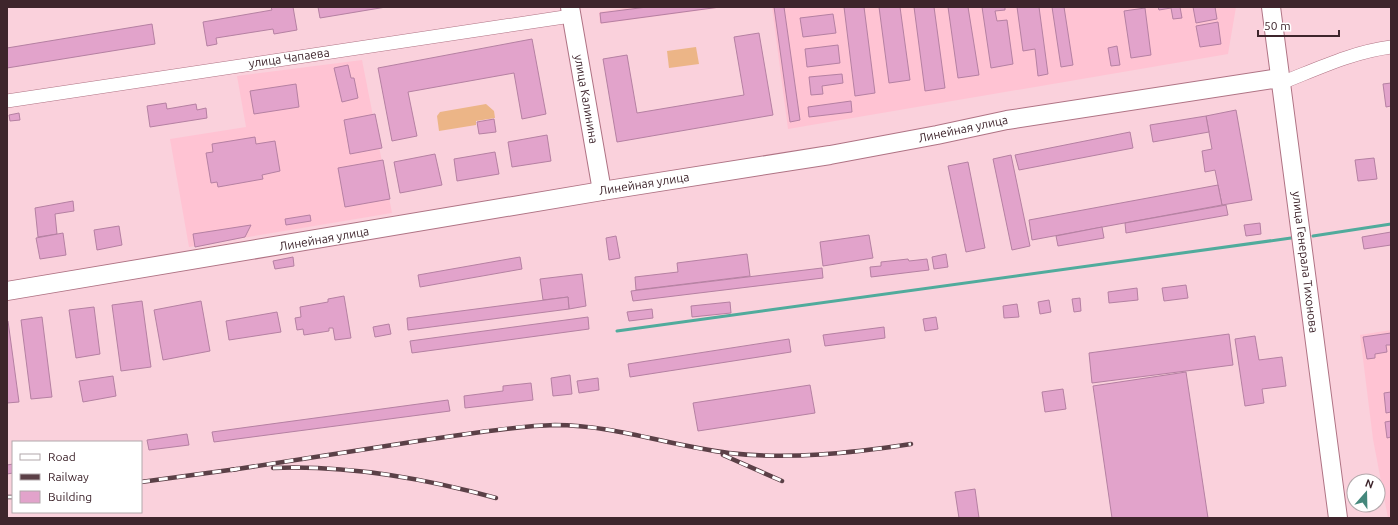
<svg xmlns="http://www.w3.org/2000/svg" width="1398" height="525" font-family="Ubuntu,sans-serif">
	<rect width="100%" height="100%" fill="#fad1dc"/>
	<g fill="#ffc3d3">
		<polygon points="632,7 726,7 600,24 599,12"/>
		<polygon points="772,7 1236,7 1228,54 788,129"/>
		<polygon points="362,60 392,213 189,247 170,139 246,127 237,76"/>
		<polygon points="1391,330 1391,518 1388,518 1373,439 1360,335"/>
	</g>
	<g fill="#ecb587">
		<polygon points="696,47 699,64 669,68 667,51"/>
		<polygon points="486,104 494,111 495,118 476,121 476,125 439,131 437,116 440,112"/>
	</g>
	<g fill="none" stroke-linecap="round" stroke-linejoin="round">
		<g stroke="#50ab9c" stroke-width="3">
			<polyline points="1313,236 1391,224"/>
			<polyline points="617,331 1291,238"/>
		</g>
	</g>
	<g fill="#e2a3cb" stroke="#b580a2">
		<polygon points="271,7 293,7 297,30 274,34 273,29 216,38 217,44 207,46 203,22 272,10"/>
		<polygon points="318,7 386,7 320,18"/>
		<polygon points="647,7 720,7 601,23 600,13"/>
		<polygon points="774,7 784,7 800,120 790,122"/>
		<polygon points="844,7 864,7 875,93 855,96"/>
		<polygon points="879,7 900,7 910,80 889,83"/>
		<polygon points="914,7 934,7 945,88 925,91"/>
		<polygon points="948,7 968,7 979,75 958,78"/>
		<polygon points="982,7 1005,7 1005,10 995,11 997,21 1007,20 1013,64 991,68"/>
		<polygon points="1017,7 1039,7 1048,74 1038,76 1035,49 1023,51"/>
		<polygon points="1052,7 1064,7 1073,65 1061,67"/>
		<polygon points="1158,7 1180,7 1182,18 1173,19 1171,8 1159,10"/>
		<polygon points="1193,7 1215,7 1217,19 1196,23"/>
		<polygon points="1145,8 1151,55 1131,58 1124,11"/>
		<polygon points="833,14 836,33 803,37 800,18"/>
		<polygon points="1218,22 1221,44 1200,47 1196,26"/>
		<polygon points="152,24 155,44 7,68 7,48"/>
		<polygon points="759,33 773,115 617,142 603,59 627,55 637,113 744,95 734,37"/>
		<polygon points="532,39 546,114 522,119 514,73 408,92 417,136 392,141 378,68"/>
		<polygon points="838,45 840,63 807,67 805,49"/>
		<polygon points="1117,46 1120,65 1111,66 1108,48"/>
		<polygon points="348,65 351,78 354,78 358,98 342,102 334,68"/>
		<polygon points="842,74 843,83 822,86 823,94 811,95 809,77"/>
		<polygon points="1391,83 1391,106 1386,107 1383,84"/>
		<polygon points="296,84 299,107 254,114 250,91"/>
		<polygon points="851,101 852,112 809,117 808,107"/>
		<polygon points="166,103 167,109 196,104 197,110 206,108 207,118 150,127 147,106"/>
		<polygon points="1236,110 1252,200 1222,205 1215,170 1205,172 1202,151 1212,149 1206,116"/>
		<polygon points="19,113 20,120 10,121 9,115"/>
		<polygon points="375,114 382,148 350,154 344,120"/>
		<polygon points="1206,116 1209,132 1153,142 1150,125"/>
		<polygon points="494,119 496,132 479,134 477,122"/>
		<polygon points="1130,132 1133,148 1019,170 1015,155"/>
		<polygon points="547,135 551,161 512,167 508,142"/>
		<polygon points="255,137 256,144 275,141 280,171 262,175 263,179 218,187 217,182 211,183 206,153 213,152 212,144"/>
		<polygon points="495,152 499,174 457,181 454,159"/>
		<polygon points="435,154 442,185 400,193 394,162"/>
		<polygon points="1011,155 1030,246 1012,250 993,159"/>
		<polygon points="1374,158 1377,179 1358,181 1355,160"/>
		<polygon points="383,160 390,199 345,207 338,168"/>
		<polygon points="968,162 985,248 966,252 948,166"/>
		<polygon points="1218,185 1222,205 1032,240 1029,220"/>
		<polygon points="73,201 74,211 55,214 57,234 38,237 35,208"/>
		<polygon points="1226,205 1228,215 1126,233 1125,223"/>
		<polygon points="310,215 311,221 286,225 285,219"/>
		<polygon points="1260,223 1261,234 1246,236 1244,225"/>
		<polygon points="251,225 245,237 195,247 193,234"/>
		<polygon points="119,226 122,245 97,250 94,230"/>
		<polygon points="1102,227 1104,238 1058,246 1056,236"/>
		<polygon points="1391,232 1391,245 1364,249 1362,237"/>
		<polygon points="63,233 66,255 40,259 36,238"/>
		<polygon points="869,235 873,258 823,266 820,242"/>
		<polygon points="616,236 620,258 609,260 606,238"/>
		<polygon points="747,254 750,276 636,290 635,277 678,272 677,263"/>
		<polygon points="946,254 948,267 934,269 932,257"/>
		<polygon points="293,257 294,266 275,269 273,261"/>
		<polygon points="520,257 522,269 420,287 418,275"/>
		<polygon points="908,259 909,261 927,259 929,270 871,277 870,267 881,266 881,262"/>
		<polygon points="822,268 823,278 633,301 631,291"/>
		<polygon points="582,274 586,306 569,309 568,297 543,300 540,279"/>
		<polygon points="1186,285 1188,298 1164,301 1162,288"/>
		<polygon points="1137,288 1138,300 1109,303 1108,292"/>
		<polygon points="344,296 351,338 335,340 333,328 329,328 329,331 304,335 303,329 297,330 295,318 301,317 300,307 328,302 328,299"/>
		<polygon points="568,297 569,309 408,330 407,318"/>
		<polygon points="1080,298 1081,311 1074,312 1072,299"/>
		<polygon points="1049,300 1051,312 1040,314 1038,302"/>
		<polygon points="142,301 151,367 121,371 112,305"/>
		<polygon points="201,301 210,351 163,360 154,310"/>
		<polygon points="730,302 731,313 692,317 691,306"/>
		<polygon points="1017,304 1019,317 1004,318 1003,306"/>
		<polygon points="94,307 100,354 76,358 69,310"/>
		<polygon points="652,309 653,318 629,321 627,312"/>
		<polygon points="277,312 281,332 229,340 226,321"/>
		<polygon points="42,317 52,397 31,399 21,320"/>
		<polygon points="588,317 589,329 412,353 410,341"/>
		<polygon points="936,317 938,329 925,331 923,319"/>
		<polygon points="7,321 8,321 19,402 7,403"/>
		<polygon points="389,324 391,334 375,337 373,327"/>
		<polygon points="884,327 885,338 825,346 823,335"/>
		<polygon points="1391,333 1391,345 1386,345 1387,352 1375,354 1375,358 1367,359 1363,337"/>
		<polygon points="1229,334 1233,365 1092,383 1089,353"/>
		<polygon points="1255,336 1259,360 1282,357 1286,386 1262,389 1264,403 1245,406 1235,339"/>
		<polygon points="789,339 791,352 630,377 628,364"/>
		<polygon points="1186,372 1208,518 1112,518 1093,386"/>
		<polygon points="570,375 572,394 553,396 551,378"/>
		<polygon points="113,376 116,396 83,402 79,381"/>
		<polygon points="598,378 599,390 579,393 577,381"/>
		<polygon points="531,383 533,400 465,408 464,396 503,391 503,386"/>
		<polygon points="810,385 815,413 698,431 693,403"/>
		<polygon points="1063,389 1066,409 1045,412 1042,392"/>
		<polygon points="1391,392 1391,412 1386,413 1384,393"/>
		<polygon points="448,400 450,411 214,442 212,432"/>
		<polygon points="1391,421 1391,437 1387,438 1385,422"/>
		<polygon points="187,434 189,445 149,450 147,440"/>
		<polygon points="13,464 13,473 7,474 7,465"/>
		<polygon points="975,489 979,518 959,518 955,492"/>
	</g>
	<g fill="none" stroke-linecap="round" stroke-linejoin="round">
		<defs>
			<g id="minor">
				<path d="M 1281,83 C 1317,69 1352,52 1391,47"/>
				<polyline points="7,101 571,16"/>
			</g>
			<g id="secondary">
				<polyline points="570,7 602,191"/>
				<polyline points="1271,7 1338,518"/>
				<polyline points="7,291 602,191 830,155 937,135 1007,120 1280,78"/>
			</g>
		</defs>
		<use href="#minor" stroke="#af7384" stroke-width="14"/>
		<use href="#secondary" stroke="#af7384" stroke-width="20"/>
		<use href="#minor" stroke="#fff" stroke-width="13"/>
		<use href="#secondary" stroke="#fff" stroke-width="18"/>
		<defs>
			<g id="rail">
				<polyline points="723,455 782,481"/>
				<path d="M 273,468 C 348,465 423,478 496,498"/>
				<path d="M 231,470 C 294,460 356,451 418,441 C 464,435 510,426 555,425 C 615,425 670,446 729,453 C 789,460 851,453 911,444"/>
				<polyline points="141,482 237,469"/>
				<polyline points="7,497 13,497"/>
			</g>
		</defs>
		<use href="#rail" stroke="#5b4047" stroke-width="4.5"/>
		<use href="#rail" stroke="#fff" stroke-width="3" stroke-dasharray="9" stroke-linecap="butt"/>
	</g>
	<g text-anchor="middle" stroke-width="3" stroke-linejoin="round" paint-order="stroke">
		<g font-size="12" fill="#3e252c" stroke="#fff">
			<text transform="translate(289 58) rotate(-8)" y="4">улица Чапаева</text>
			<text transform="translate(586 99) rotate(80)" y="4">улица Калинина</text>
			<text transform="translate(963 129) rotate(-12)" y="4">Линейная улица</text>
			<text transform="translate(644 184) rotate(-9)" y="4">Линейная улица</text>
			<text transform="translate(324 239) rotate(-10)" y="4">Линейная улица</text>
			<text transform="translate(1305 262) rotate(83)" y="4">улица Генерала Тихонова</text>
		</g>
	</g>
	<rect width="1398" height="525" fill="none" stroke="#3e252c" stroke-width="16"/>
	<rect x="12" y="441" width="130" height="72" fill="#ffffff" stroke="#b2a8ab"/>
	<rect x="20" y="454" width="20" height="6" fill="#ffffff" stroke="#b2a8ab"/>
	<text x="48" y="461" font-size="12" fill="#3e252c">Road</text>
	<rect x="20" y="474" width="20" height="6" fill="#5b4047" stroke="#b2a8ab"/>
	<text x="48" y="481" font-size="12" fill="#3e252c">Railway</text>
	<rect x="20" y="491" width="20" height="12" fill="#e2a3cb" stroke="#b2a8ab"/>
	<text x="48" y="501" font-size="12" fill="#3e252c">Building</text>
	<g transform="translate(1366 493) rotate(20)"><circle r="19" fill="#ffffff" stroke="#b2a8ab"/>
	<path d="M0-3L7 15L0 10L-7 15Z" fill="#44887c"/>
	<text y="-6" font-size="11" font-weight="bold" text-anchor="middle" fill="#3e252c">N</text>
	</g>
	<path d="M1258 30v6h81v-6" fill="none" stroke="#3e252c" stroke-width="2"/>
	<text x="1264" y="30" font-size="12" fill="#3e252c" stroke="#ffffff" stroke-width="3" paint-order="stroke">50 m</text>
</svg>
